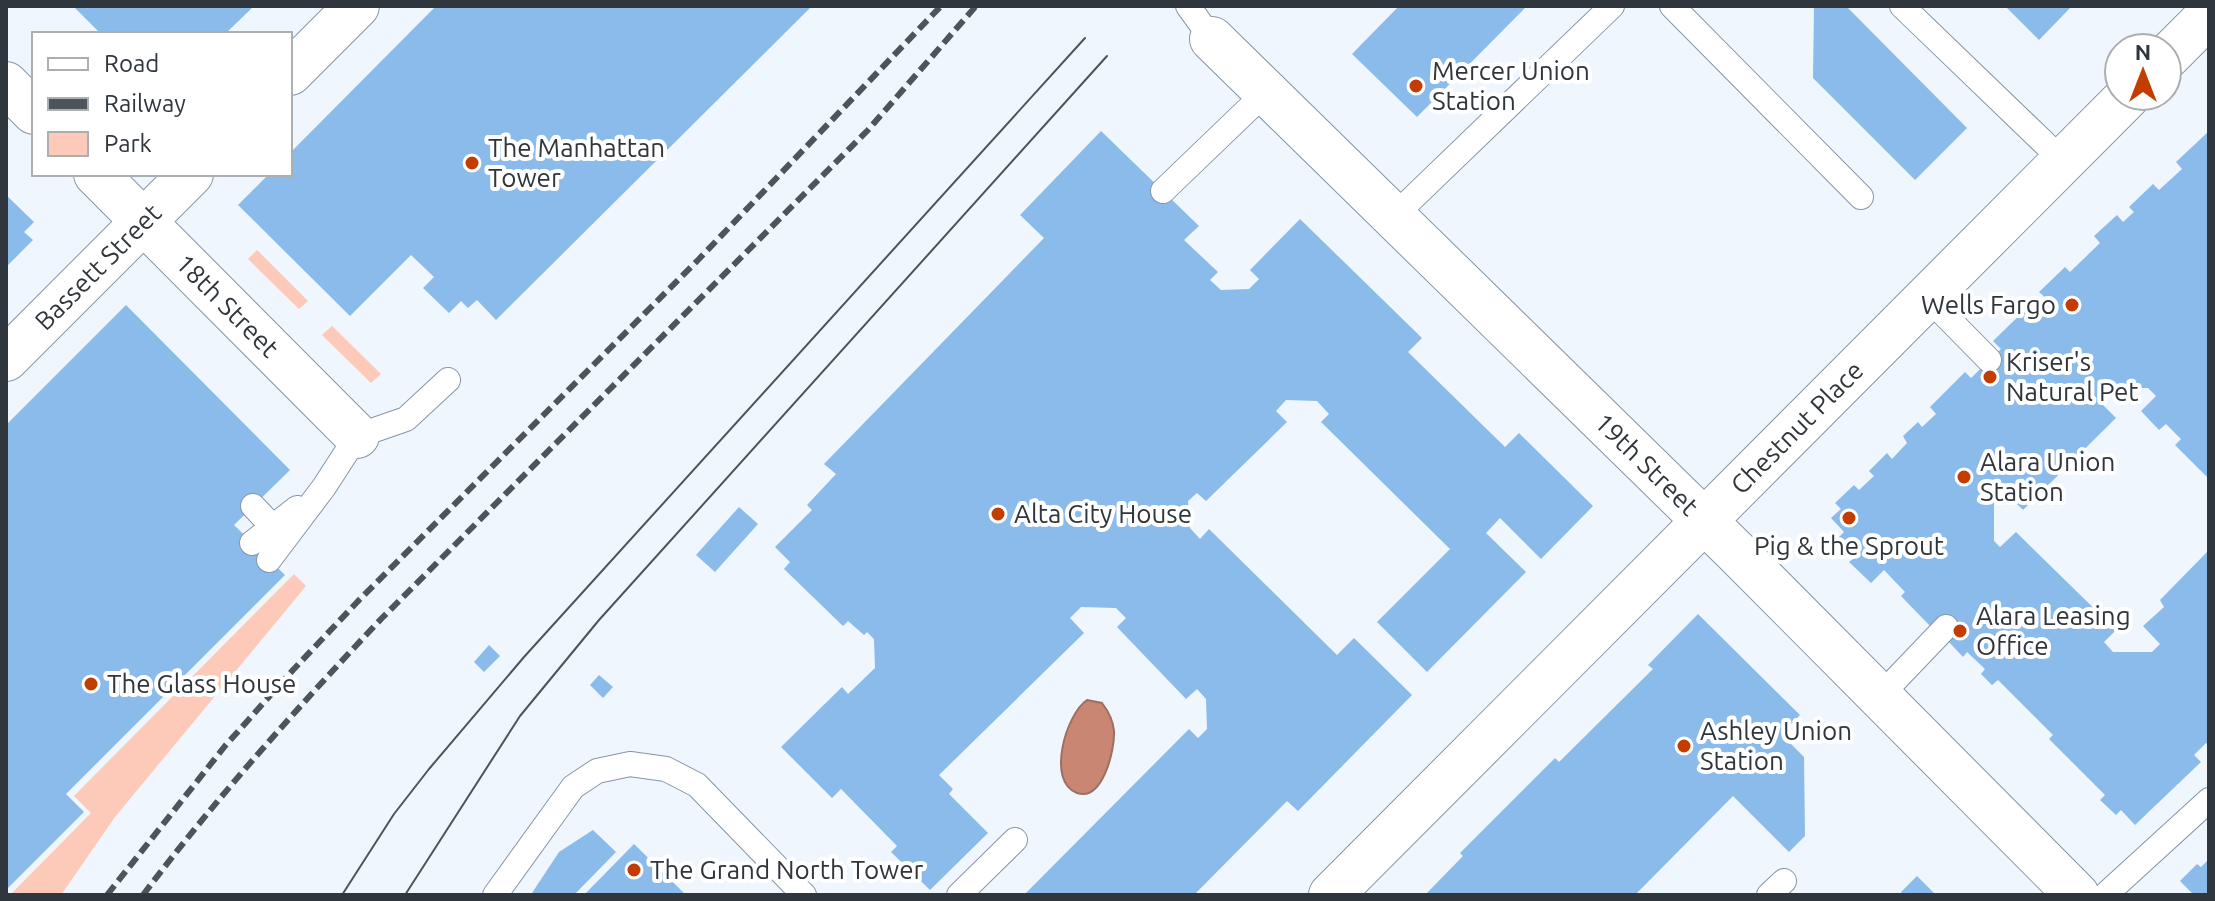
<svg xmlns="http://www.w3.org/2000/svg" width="2215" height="901" font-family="Ubuntu,sans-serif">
	<rect width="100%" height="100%" fill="#eff6fd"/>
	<g fill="#fdc9b8">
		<polygon points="257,250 308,301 299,309 248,259"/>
		<polygon points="332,326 381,374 371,383 322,335"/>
		<polygon points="294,574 306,586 115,817 61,895 10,895 91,813 74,796"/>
	</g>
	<path fill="#c98773" stroke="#9b6f63" stroke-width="2" d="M 1087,700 L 1102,703 C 1109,712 1113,720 1114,731 C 1115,749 1103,802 1077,793 C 1046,782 1066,714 1087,700 Z"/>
	<g fill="#8abbeb">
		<polygon points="73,6 254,6 225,34 101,34"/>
		<polygon points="436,6 812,6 496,320 477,300 468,308 461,301 449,313 423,288 434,277 411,255 350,316 238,205 269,174 290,174 290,153"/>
		<polygon points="1399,6 1527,6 1417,117 1352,54"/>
		<polygon points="1814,6 1846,6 1967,128 1915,180 1813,78"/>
		<polygon points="2005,6 2072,6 2039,40"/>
		<polygon points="1101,131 1199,226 1184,240 1218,272 1210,280 1221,290 1249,289 1259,279 1250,270 1300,219 1422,338 1408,352 1505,447 1519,433 1593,506 1541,559 1500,518 1486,533 1526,572 1427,672 1377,622 1450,549 1321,422 1329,414 1317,401 1286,400 1276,411 1287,422 1206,501 1197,493 1188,501 1190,528 1200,539 1209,529 1337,655 1354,638 1412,695 1298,811 1287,801 1194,895 1024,895 1189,729 1198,738 1207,729 1206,699 1197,689 1186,699 1117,627 1126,618 1116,608 1081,607 1070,618 1084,633 939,775 953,789 949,794 988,833 930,890 891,852 897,846 841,789 832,798 781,747 842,687 848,694 875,668 874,639 867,632 864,635 848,621 843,626 784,569 790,562 775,547 812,510 807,505 836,474 824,464 1044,238 1020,215"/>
		<polygon points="2209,131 2209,479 2175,445 2181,439 2166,424 2159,430 2141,411 2156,396 2148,388 2103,388 2098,400 2116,418 2023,510 2002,489 1994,491 1994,541 2000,547 2016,532 2116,630 2104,642 2113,652 2152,652 2160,644 2143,626 2164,607 2160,600 2209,550 2209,746 2206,743 2194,755 2201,762 2135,825 2121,810 2116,815 2100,800 2105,795 2049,739 2053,735 1998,680 1992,685 1981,674 1985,669 1967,652 1963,657 1948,641 1955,635 1938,618 1930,626 1901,596 1905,592 1884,570 1871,583 1849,562 1853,559 1835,541 1844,532 1831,518 1841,509 1835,503 1854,485 1859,490 1874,476 1869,471 1887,453 1892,459 1907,443 1903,436 1918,422 1922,427 1936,414 1930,407 1965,372 1971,378 2001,349 1993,341 2029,306 2035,311 2047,299 2039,292 2065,267 2070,272 2100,243 2094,236 2117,215 2123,222 2134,212 2129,207 2153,184 2159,190 2182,169 2176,162"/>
		<polygon points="6,195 34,222 24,232 33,240 6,267"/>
		<polygon points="126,305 290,470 234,525 285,575 66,794 84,812 6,890 6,425"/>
		<polygon points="739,507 758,524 715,572 696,555"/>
		<polygon points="1698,614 1800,715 1781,734 1804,757 1805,836 1789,852 1733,796 1635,895 1425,895 1463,856 1460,853 1555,758 1559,762 1653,669 1648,665"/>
		<polygon points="489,645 500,656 484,672 474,662"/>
		<polygon points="599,675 613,687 603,698 590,685"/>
		<polygon points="593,830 616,852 574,895 534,895 532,893 559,852"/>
		<polygon points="634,844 686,895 584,895"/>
		<polygon points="2209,859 2209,895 2194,895 2180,881 2197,864 2201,867"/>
		<polygon points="1917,876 1934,893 1932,895 1903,895 1901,892"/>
	</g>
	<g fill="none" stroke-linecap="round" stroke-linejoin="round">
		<defs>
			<g id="service">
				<polyline points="1188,6 1212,39"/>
				<polyline points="1672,6 1861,197"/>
				<polyline points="1902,6 2063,161"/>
				<polyline points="1163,191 1266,92"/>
				<polyline points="1393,217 1612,6"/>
				<polyline points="1928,298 1989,360"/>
				<polyline points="253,506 273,527"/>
				<polyline points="252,543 297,508"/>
				<polyline points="269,560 324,487 357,436 406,419 448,380"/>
				<polyline points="1879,697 1946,627"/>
				<polyline points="495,895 573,787 597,771 630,764 666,769 697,785 804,895"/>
				<polyline points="959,895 1015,840"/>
				<polyline points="1769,895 1784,881"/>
				<polyline points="2105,895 2209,800"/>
			</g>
			<g id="minor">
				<path id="s1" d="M 1212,39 L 1737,553 L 2077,895"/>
				<polyline points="2167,57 2209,15"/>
				<polyline points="290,73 357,6"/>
				<polyline points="6,84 34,112"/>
				<path id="s2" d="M 96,174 L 357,436"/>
				<path id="s3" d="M 6,359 L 191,174"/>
				<path id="s4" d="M 1331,895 L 2128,96"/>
			</g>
		</defs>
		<use href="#service" stroke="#8696a6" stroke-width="26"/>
		<use href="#minor" stroke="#8696a6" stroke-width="46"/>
		<use href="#service" stroke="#fff" stroke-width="24"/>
		<use href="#minor" stroke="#fff" stroke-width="44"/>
		<g stroke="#4e545b" stroke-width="2">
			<polyline points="342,895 394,814 429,769 524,657 1085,38"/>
			<polyline points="405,895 520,716 599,620 1107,56"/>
		</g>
		<g stroke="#4e545b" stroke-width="6" stroke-dasharray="12 6" stroke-linecap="butt">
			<polyline points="107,895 225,746 293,670 360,599 698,260 941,6"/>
			<path d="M 143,895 C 217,797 298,707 382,618 L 868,130 L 976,6"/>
		</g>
	</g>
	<g fill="#c43d00" stroke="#fff" stroke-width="3">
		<circle cx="1416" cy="86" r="8"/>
		<circle cx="472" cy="163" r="8"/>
		<circle cx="2072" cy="305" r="8"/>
		<circle cx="1990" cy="377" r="8"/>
		<circle cx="1964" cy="477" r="8"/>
		<circle cx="998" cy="514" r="8"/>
		<circle cx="1849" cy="518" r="8"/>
		<circle cx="1960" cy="631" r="8"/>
		<circle cx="91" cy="684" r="8"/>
		<circle cx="1684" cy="746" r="8"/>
		<circle cx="634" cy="870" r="8"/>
	</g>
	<g text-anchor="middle" stroke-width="8" stroke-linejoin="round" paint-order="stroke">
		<g font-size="26" fill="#30363d" stroke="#fff" text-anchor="start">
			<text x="1432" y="80">Mercer Union<tspan x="1432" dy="30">Station</tspan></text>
			<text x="488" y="157">The Manhattan<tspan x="488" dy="30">Tower</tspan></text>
			<text x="2056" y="314" text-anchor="end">Wells Fargo</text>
			<text x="2006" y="371">Kriser's<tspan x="2006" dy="30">Natural Pet</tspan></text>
			<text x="1980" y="471">Alara Union<tspan x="1980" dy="30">Station</tspan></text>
			<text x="1014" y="523">Alta City House</text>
			<text x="1849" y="555" text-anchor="middle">Pig &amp; the Sprout</text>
			<text x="1976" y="625">Alara Leasing<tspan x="1976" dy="30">Office</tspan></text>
			<text x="107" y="693">The Glass House</text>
			<text x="1700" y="740">Ashley Union<tspan x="1700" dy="30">Station</tspan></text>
			<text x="650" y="879">The Grand North Tower</text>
		</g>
		<g font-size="26" fill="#30363d" stroke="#fff">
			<text dy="9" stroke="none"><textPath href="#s3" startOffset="130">Bassett Street</textPath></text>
			<text dy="9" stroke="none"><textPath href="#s2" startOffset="186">18th Street</textPath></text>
			<text dy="9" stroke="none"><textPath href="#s4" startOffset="660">Chestnut Place</textPath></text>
			<text dy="9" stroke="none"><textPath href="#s1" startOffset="608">19th Street</textPath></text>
		</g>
	</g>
	<rect width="2215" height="901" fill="none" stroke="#30363d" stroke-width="16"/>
	<rect x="32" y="32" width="260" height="144" fill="#ffffff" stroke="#acafb1" stroke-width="2"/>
	<rect x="48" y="58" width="40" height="12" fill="#ffffff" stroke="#acafb1" stroke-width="2"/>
	<text x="104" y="72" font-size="24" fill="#30363d">Road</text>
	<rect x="48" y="98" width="40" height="12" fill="#4e545b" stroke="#acafb1" stroke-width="2"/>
	<text x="104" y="112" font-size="24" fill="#30363d">Railway</text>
	<rect x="48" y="132" width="40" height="24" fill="#fdc9b8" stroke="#acafb1" stroke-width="2"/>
	<text x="104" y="152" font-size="24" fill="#30363d">Park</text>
	<g transform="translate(2143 72)"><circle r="38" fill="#ffffff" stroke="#acafb1" stroke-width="2"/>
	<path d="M0-6L14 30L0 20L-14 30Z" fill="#c43d00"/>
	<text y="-12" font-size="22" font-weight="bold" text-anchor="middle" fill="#30363d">N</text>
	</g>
</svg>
